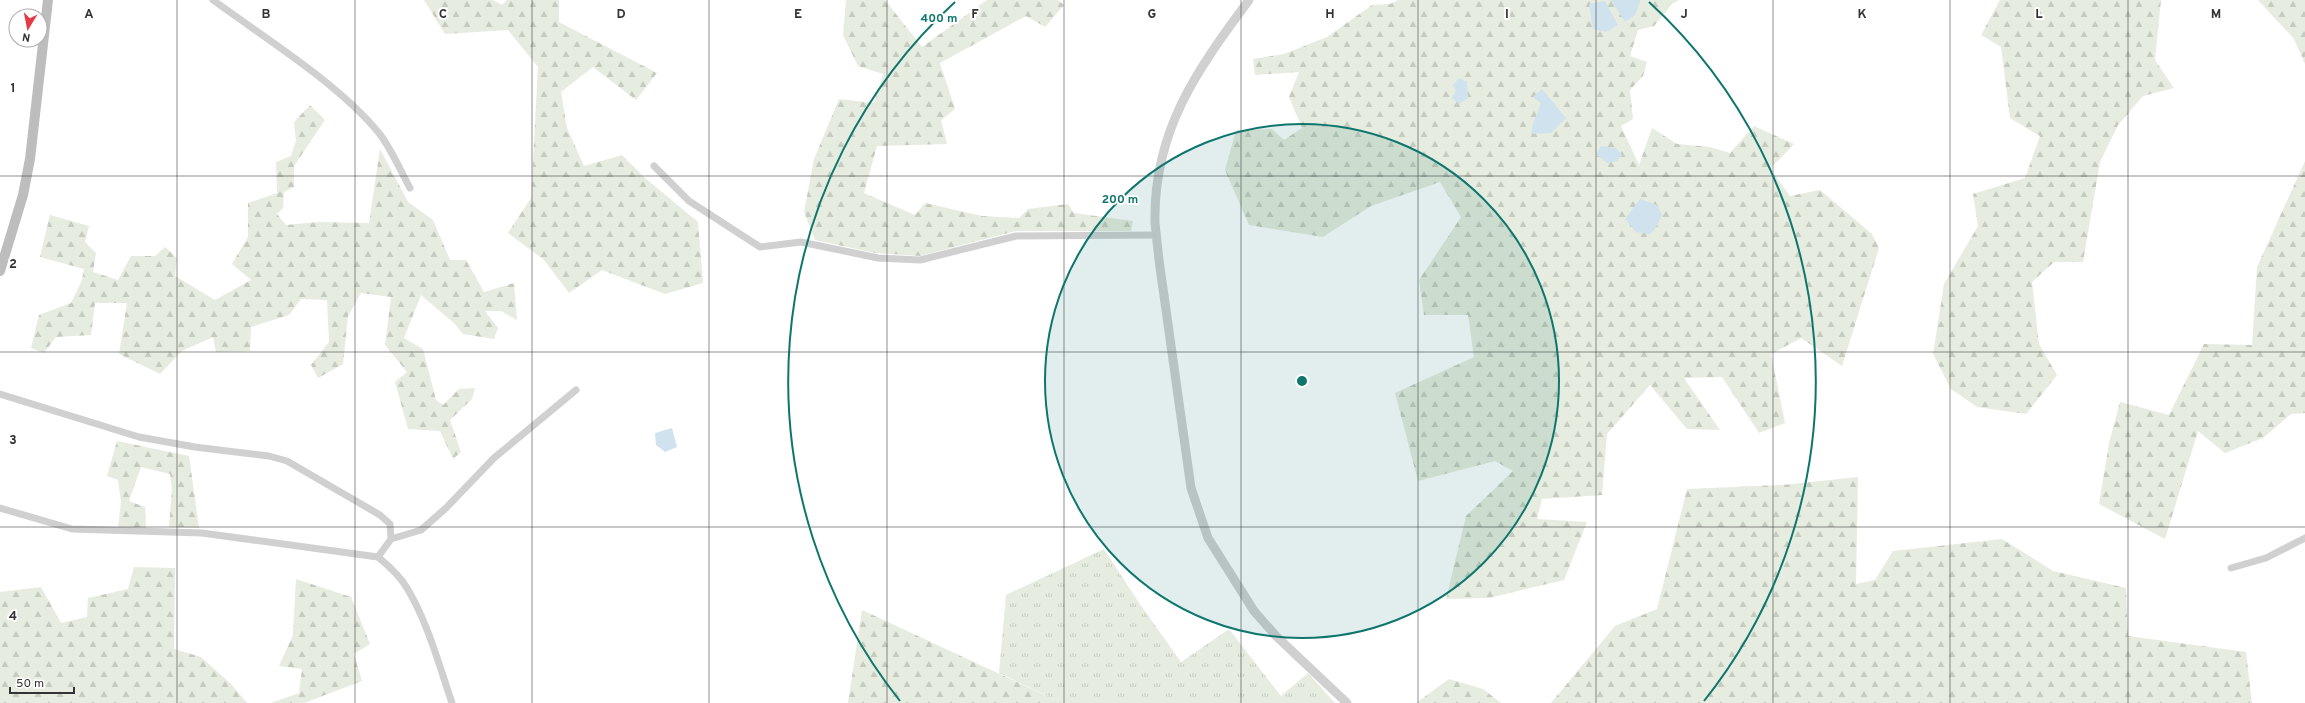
<svg xmlns="http://www.w3.org/2000/svg" width="2305" height="703" font-family="Overpass,sans-serif">
	<defs>
		<pattern id="grass-tufts" width="24" height="20" patternUnits="userSpaceOnUse"><rect width="24" height="20" fill="#e6ecdf"/><path d="M3 7l-1-3M5 7V3M7 7l1-3M15 17l-1-3M17 17v-4M19 17l1-3" fill="none" stroke="#c6cbc0"/></pattern>
		<pattern id="forest-firs" width="22" height="20" patternUnits="userSpaceOnUse"><rect width="22" height="20" fill="#e6ecdf"/><path d="M5 1l3.5 6h-7zM16 11l3.5 6h-7z" fill="#c6cbc0"/></pattern>
	</defs>
	<rect width="100%" height="100%" fill="#fff"/>
	<polygon fill="url(#grass-tufts)" points="1104,549 1139,603 1181,662 1229,629 1281,696 1308,673 1335,703 1062,703 999,673 1006,595"/>
	<g fill="url(#forest-firs)">
		<polygon points="424,0 493,0 502,5 507,0 559,0 559,22 657,73 636,100 593,67 561,92 567,128 584,166 622,155 645,178 698,222 703,283 665,294 602,270 569,293 544,260 508,233 531,198 538,67 508,30 445,34"/>
		<polygon points="846,0 885,0 922,47 987,0 1058,0 1064,5 1045,27 1026,16 940,63 955,109 941,120 947,144 877,146 864,193 915,215 925,203 982,216 1019,218 1028,209 1068,204 1074,213 1133,221 1131,231 1016,231 920,256 875,253 815,240 804,212 814,159 839,99 874,103 883,74 858,66 843,35"/>
		<polygon points="1398,0 1679,0 1672,4 1654,26 1638,30 1630,56 1647,62 1643,76 1630,90 1633,119 1621,126 1639,165 1652,128 1677,144 1710,147 1730,153 1754,126 1794,144 1770,169 1790,196 1820,190 1872,234 1879,248 1842,366 1801,338 1771,354 1785,423 1759,433 1722,377 1684,378 1720,430 1687,429 1650,385 1607,434 1602,495 1542,499 1537,519 1587,522 1564,580 1489,598 1446,599 1466,516 1513,471 1495,461 1418,481 1395,393 1474,357 1468,315 1424,315 1419,280 1461,217 1440,182 1371,206 1323,237 1249,225 1225,170 1236,130 1272,129 1284,140 1302,128 1289,97 1299,72 1255,75 1253,59 1284,54 1327,37 1372,5 1390,4"/>
		<polygon points="2000,0 2161,0 2155,60 2174,88 2143,96 2118,125 2100,162 2083,262 2054,262 2032,282 2039,344 2057,375 2026,414 1977,407 1951,389 1933,354 1944,284 1978,226 1973,194 2025,178 2040,136 2010,118 2001,47 1981,35"/>
		<polygon points="2258,0 2305,0 2305,64 2294,39"/>
		<polygon points="310,105 325,120 294,166 294,187 284,192 283,208 277,214 286,225 318,222 369,223 380,149 408,202 433,220 450,260 466,260 484,292 514,283 517,320 501,311 485,311 498,328 494,339 463,334 454,323 421,295 404,338 423,349 436,400 443,405 459,389 475,388 472,399 450,420 461,452 453,459 440,431 408,429 395,382 407,372 385,345 391,297 361,293 348,316 343,364 318,378 311,365 329,342 327,300 301,299 289,315 251,327 250,351 216,352 213,337 182,351 160,374 119,354 127,303 95,303 91,335 56,337 44,353 31,348 39,315 71,303 82,280 84,269 40,257 50,215 89,226 85,242 96,253 93,272 118,280 131,256 155,256 165,247 177,258 175,276 215,300 251,280 232,264 248,237 248,203 277,193 276,162 291,156 296,141 294,122"/>
		<polygon points="2305,161 2305,413 2291,414 2263,438 2225,453 2198,431 2165,539 2099,504 2109,443 2120,402 2169,415 2204,344 2252,345 2257,267"/>
		<polygon points="117,441 189,456 199,528 169,527 172,489 170,474 141,467 129,501 145,507 146,528 118,528 121,502 118,480 107,476"/>
		<polygon points="1858,477 1856,584 1875,580 1893,551 2002,539 2053,571 2126,588 2128,636 2246,652 2252,703 1551,703 1615,626 1657,609 1687,489 1782,485"/>
		<polygon points="134,567 175,568 174,649 201,657 231,684 247,703 0,703 0,592 41,587 61,623 87,617 88,598 128,589"/>
		<polygon points="296,579 351,597 370,644 354,654 362,681 304,703 271,703 299,693 302,669 279,666 293,635"/>
		<polygon points="862,610 1062,703 848,703"/>
		<polygon points="1449,679 1483,689 1501,703 1416,703"/>
	</g>
	<g fill="#cfe2ee">
		<polygon points="1611,0 1640,0 1640,2 1635,15 1625,22"/>
		<polygon points="1605,1 1618,25 1606,32 1593,29 1589,4"/>
		<polygon points="1459,78 1467,82 1468,98 1459,104 1452,98 1456,91 1453,85"/>
		<polygon points="1542,89 1566,118 1551,133 1531,134 1533,124 1541,103 1533,97"/>
		<polygon points="1601,146 1616,148 1622,155 1617,161 1607,163 1596,154"/>
		<polygon points="1640,199 1657,205 1662,215 1655,229 1650,234 1636,232 1625,219"/>
		<polygon points="672,428 677,447 665,452 656,445 655,433"/>
	</g>
	<g fill="none" stroke-linecap="round" stroke-linejoin="round">
		<g stroke="#d0d0d0" stroke-width="7">
			<path d="M 213,0 C 266,39 338,83 379,133 C 392,150 400,170 410,188"/>
			<polyline points="654,166 689,201 760,247 801,242 878,258 920,260 1016,236 1157,235"/>
			<polyline points="0,394 139,437 195,447 269,456 287,461 380,515 390,524 391,539 378,557"/>
			<path d="M 0,508 L 72,529 L 202,533 L 378,557 C 389,566 400,576 407,588 C 428,623 439,665 452,703"/>
			<polyline points="391,539 421,530 446,508 494,458 576,390"/>
			<polyline points="2231,568 2266,558 2305,538"/>
		</g>
		<path stroke="#d0d0d0" stroke-width="9" d="M 1249,0 C 1197,70 1153,131 1155,223 L 1159,260 L 1191,488 L 1208,538 L 1254,611 L 1276,636 L 1347,703"/>
		<polyline stroke="#bdbdbd" stroke-width="10" points="0,271 23,195 30,159 48,0"/>
	</g>
	<path fill="none" stroke="#333" stroke-width="1" stroke-opacity="0.55" d="M 177,0 L 177,703M 355,0 L 355,703M 532,0 L 532,703M 709,0 L 709,703M 887,0 L 887,703M 1064,0 L 1064,703M 1241,0 L 1241,703M 1418,0 L 1418,703M 1596,0 L 1596,703M 1773,0 L 1773,703M 1950,0 L 1950,703M 2128,0 L 2128,703M 0,176 L 2305,176M 0,352 L 2305,352M 0,527 L 2305,527"/>
	<circle cx="1302" cy="381" r="257" fill="#0f766e" fill-opacity=".12"/>
	<g fill="none" stroke="#0f766e" stroke-width="2">
		<circle cx="1302" cy="381" r="257"/>
		<path d="M900 701A514 514 0 0 1 955 2M1649 2A514 514 0 0 1 1704 701"/>
	</g>
	<g font-size="13" text-anchor="middle" font-weight="bold" fill="#333" stroke="#fff" stroke-width="4" stroke-linejoin="round" paint-order="stroke">
		<text x="89" y="18">A</text>
		<text x="266" y="18">B</text>
		<text x="443" y="18">C</text>
		<text x="621" y="18">D</text>
		<text x="798" y="18">E</text>
		<text x="975" y="18">F</text>
		<text x="1152" y="18">G</text>
		<text x="1330" y="18">H</text>
		<text x="1507" y="18">I</text>
		<text x="1684" y="18">J</text>
		<text x="1862" y="18">K</text>
		<text x="2039" y="18">L</text>
		<text x="2216" y="18">M</text>
		<text x="13" y="92">1</text>
		<text x="13" y="268">2</text>
		<text x="13" y="444">3</text>
		<text x="13" y="620">4</text>
	</g>
	<circle cx="1302" cy="381" r="6" fill="#0f766e" stroke="#fff" stroke-width="2"/>
	<g font-size="12" text-anchor="middle" font-weight="bold" fill="#0f766e" stroke="#fff" stroke-width="4" stroke-linejoin="round" paint-order="stroke">
		<text x="939" y="22">400 m</text>
		<text x="1120" y="203">200 m</text>
	</g>
	<g transform="translate(28 28) rotate(190)"><circle r="19" fill="#ffffff" stroke="#adadad"/>
	<path d="M0-3L7 15L0 10L-7 15Z" fill="#e63946"/>
	<text y="-6" font-size="11" font-weight="bold" text-anchor="middle" fill="#333333">N</text>
	</g>
	<path d="M10 687v6h64v-6" fill="none" stroke="#333333" stroke-width="2"/>
	<text x="16" y="687" font-size="12" fill="#333333" stroke="#ffffff" stroke-width="3" paint-order="stroke">50 m</text>
</svg>
